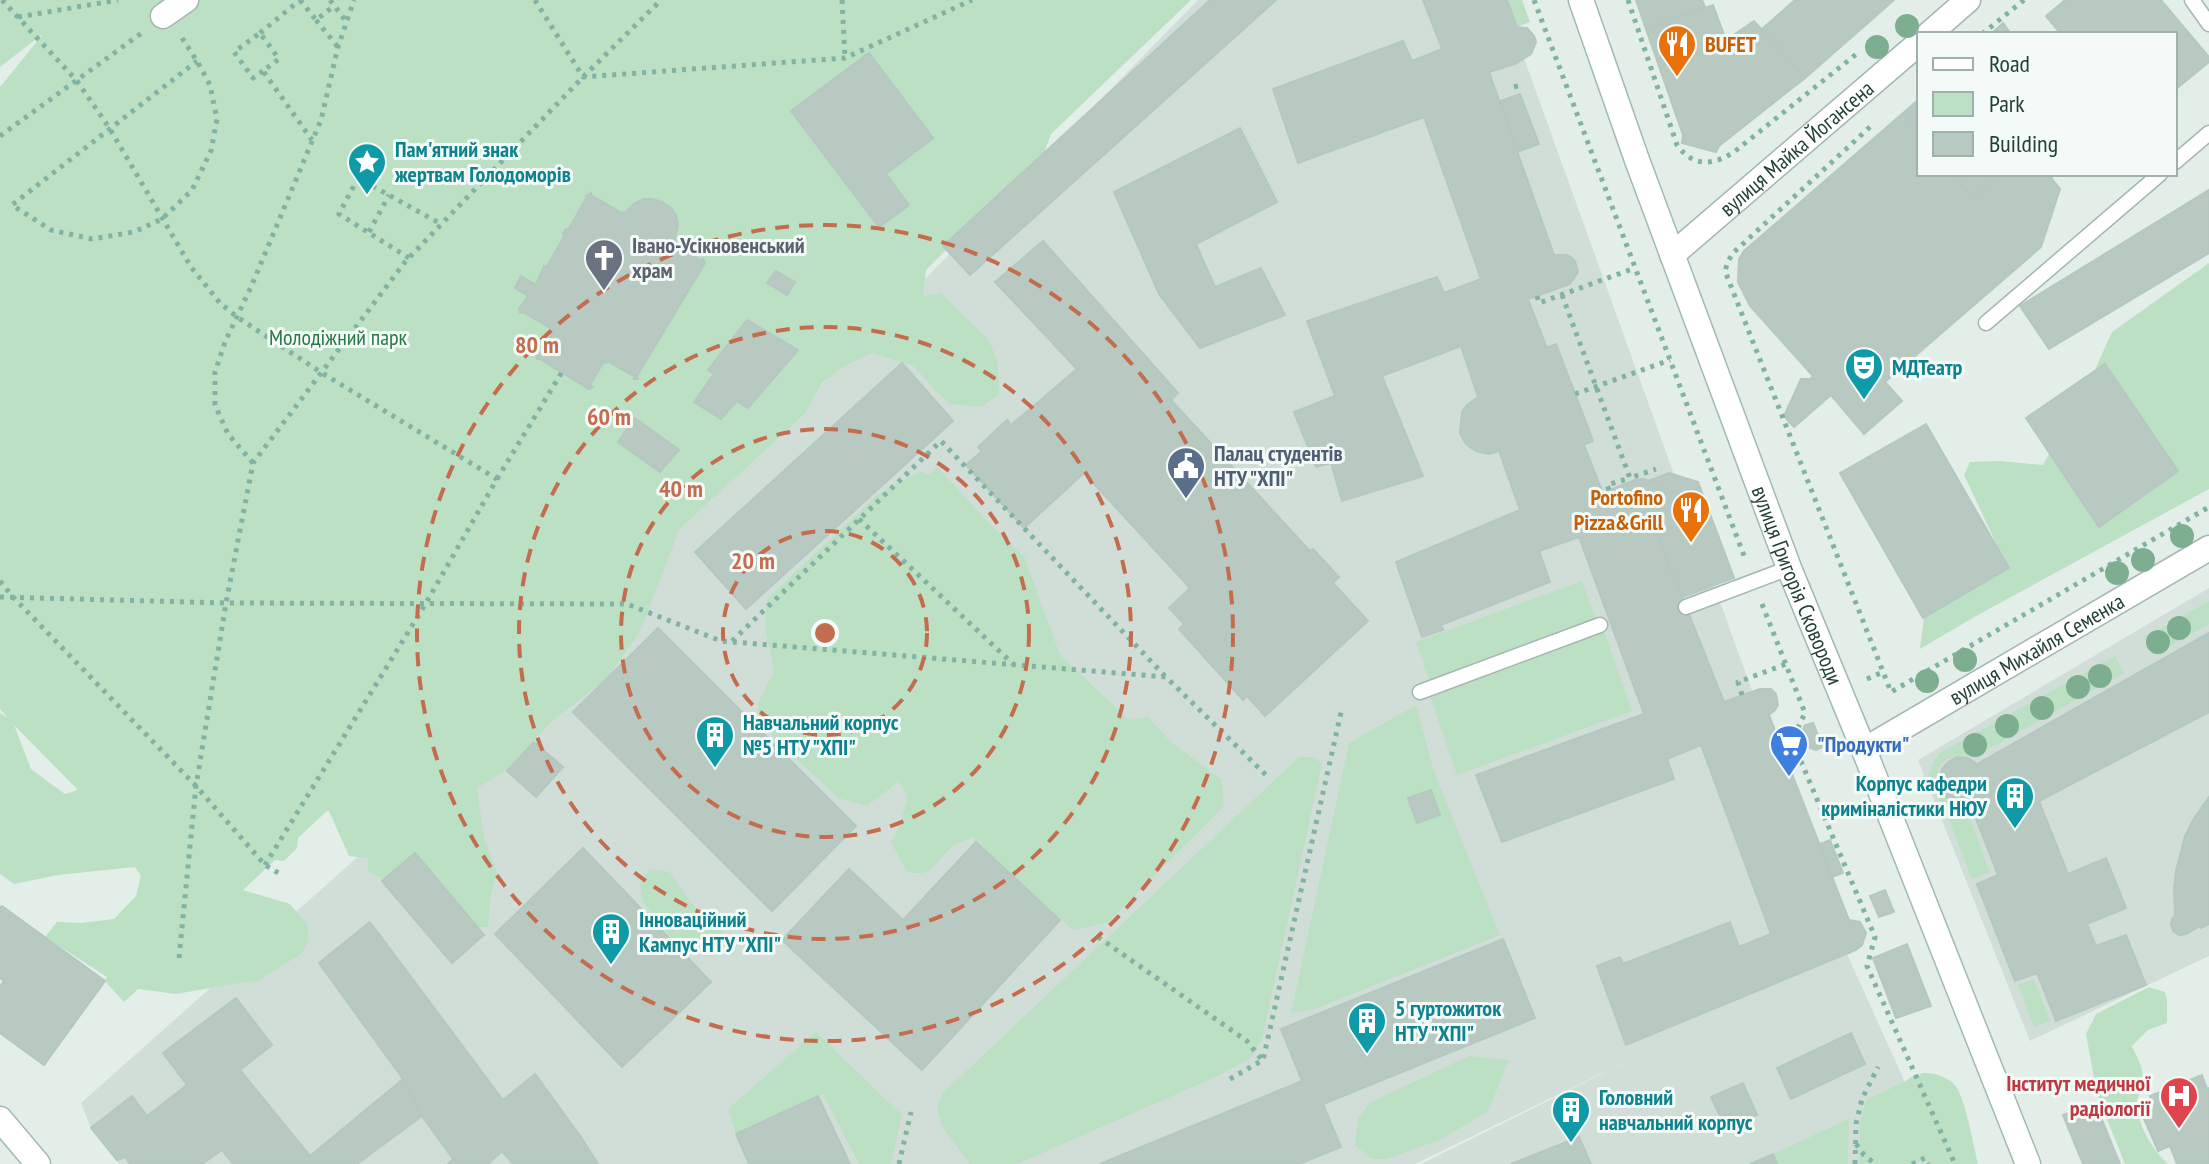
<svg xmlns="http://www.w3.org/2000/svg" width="2209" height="1164" font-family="'PT Sans Narrow',sans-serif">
	<rect width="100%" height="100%" fill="#e3eee9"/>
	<g fill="#d1ded8">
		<polygon points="1198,0 1503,0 1847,954 1942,1164 1421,1164 1640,1055 1415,1164 119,1164 91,1128 81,1103 370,846"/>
		<polygon points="2209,588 2209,956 2030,1041 1918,760"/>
	</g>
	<g fill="#bbe0c4" fill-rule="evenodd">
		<path d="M 0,0 L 1191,0 L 1051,134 L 1044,153 L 926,270 L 923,296 L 941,293 L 989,340 L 998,364 L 999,395 L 981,407 L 949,404 L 913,366 L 872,353 L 845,366 L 822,383 L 805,413 L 679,530 L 640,632 L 607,678 L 549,724 L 507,770 L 477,788 L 484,837 L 497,872 L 491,894 L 488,927 L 453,926 L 404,890 L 368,871 L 368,858 L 349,856 L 329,811 L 327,811 L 298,838 L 297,848 L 284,861 L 275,860 L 243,890 L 290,904 L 307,924 L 309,940 L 302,953 L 258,981 L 239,983 L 176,994 L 138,989 L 124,1002 L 105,981 L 107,977 L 45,937 L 57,922 L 82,923 L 114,919 L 136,896 L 141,876 L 135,867 L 58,875 L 14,884 L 0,874 L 0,713 L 8,718 L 0,709 L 0,87 L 44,33 L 0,67 ZM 14,725 L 77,789 L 77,790 L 65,794 L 31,769 Z"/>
		<polygon points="1507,0 1522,0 1530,22 1517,27"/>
		<polygon points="2209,263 2209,489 1976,616 1920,649 1925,610 2003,558 1964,475 1970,462 2000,461 2043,465 2094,372 2112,332"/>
		<path d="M 937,467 L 1005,540 L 1024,556 L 1060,655 L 1129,720 L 1148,717 L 1171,742 L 1222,780 L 1224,806 L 1107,923 L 1073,930 L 998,862 L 973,837 C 966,841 956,843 950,849 C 931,865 936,877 907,872 L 891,842 L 900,825 L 908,796 L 898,782 L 867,806 L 838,798 L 759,723 L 758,703 L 774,671 L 765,627 L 767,599 L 878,494 L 921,471 L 929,475 Z"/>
		<polygon points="1582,581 1597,622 1430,682 1416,642"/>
		<polygon points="2209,601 2209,624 2154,655 2144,638"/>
		<polygon points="1604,631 1632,711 1457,775 1430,696"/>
		<path d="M 2115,656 L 2124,673 L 1974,757 C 1936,746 1918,791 1965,807 L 1990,872 L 1972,879 L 1947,815 L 1931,784 L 1929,774 L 1935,759 L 1940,753 Z"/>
		<polygon points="1416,705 1434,772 1500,935 1312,1010 1291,1013 1349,743"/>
		<polygon points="1299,757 1314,757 1322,764 1262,1039 1252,1057 1220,1075 1017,1164 970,1164 943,1128 937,1109 943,1093"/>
		<polygon points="650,869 670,872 691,903 723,933 735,955 705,956 681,950 642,901 640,882"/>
		<polygon points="2034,979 2050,1021 2034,1027 2018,985"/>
		<path d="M 2149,987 L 2165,992 L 2167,1000 L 2167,1023 L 2148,1030 L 2132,1046 C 2136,1056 2143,1066 2143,1077 C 2143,1085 2138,1093 2137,1102 C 2137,1125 2152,1149 2168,1164 L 2125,1164 L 2097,1094 L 2086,1034 L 2096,1014 Z"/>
		<polygon points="816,1032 902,1115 891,1164 859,1164 823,1094 736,1134 728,1109"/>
		<polygon points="1469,1056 1509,1060 1488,1111 1442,1139 1386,1159 1371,1159 1355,1145 1358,1119 1369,1103"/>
		<path d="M 1923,1073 C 1936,1073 1950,1077 1957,1088 C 1967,1107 1973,1143 1978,1164 L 1928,1164 L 1925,1158 L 1912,1164 L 1859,1164 L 1860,1122 L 1866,1100 L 1906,1081 L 1911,1077 Z"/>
		<polygon points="1849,1119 1848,1164 1777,1164 1773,1154"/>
	</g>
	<g fill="#b8c9c2" stroke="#b5c8c0" stroke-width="2">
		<polygon points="1210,0 1276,0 970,275 943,246"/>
		<polygon points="1423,0 1507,0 1517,27 1527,28 1534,36 1536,42 1531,54 1515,64 1489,72 1554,255 1566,255 1571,257 1575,261 1578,272 1570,284 1528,299 1547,348 1556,344 1586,422 1593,441 1584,445 1603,493 1635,480 1644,479 1657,484 1661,492 1657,504 1648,511 1724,702 1760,689 1771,689 1776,694 1778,705 1775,710 1769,715 1849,920 1860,922 1866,933 1862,945 1856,950 1626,1045 1597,966 1620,957 1623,964 1730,922 1739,947 1771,934 1701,745 1667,759 1674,779 1502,842 1476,775 1644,714 1579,537 1539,551 1550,582 1441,625 1443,630 1422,637 1396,562 1520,510 1499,451 1489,454 1476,451 1466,444 1460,433 1462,412 1467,405 1478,397 1461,346 1382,376 1423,476 1342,501 1331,463 1316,467 1294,412 1335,396 1307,321 1437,277 1444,293 1481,279 1424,117 1298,163 1273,89 1403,41 1412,61 1442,49"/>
		<polygon points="1636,0 1702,0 1705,7 1646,29"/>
		<polygon points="1795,0 1894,0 1805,78 1762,29"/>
		<polygon points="2065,0 2161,0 2209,57 2209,62 2175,90 2175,34 2061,34 2046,16"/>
		<polygon points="1713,5 1726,40 1754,21 1805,78 1719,146 1716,152 1682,143 1683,135 1646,29"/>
		<polygon points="2003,23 2011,34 1991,34"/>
		<polygon points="869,53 933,138 886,174 909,205 879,227 791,111"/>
		<polygon points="1520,94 1539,144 1517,152 1500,101"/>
		<polygon points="1919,99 1919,134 1902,114"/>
		<polygon points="1902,114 1919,134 1919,174 1953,174 1973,197 2001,174 2055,174 2051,178 2060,189 2041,247 1885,382 1902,401 1864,434 1831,395 1794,427 1784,416 1801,379 1810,379 1813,376 1750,306 1738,282 1739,259 1744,251"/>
		<polygon points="1240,128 1277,202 1196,244 1215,287 1261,268 1285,315 1200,348 1159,294 1114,192"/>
		<polygon points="1953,174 2001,174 1973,197"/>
		<polygon points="2209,190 2209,253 2049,349 2020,306"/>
		<polygon points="591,193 591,195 622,213 626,212 635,203 644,199 653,199 662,202 670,207 676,215 678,224 675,240 677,245 702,261 703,259 705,263 637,376 638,379 634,379 635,377 609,362 603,363 590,385 593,387 589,389 540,359 537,359 536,356 537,355 539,356 552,333 550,328 523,312 520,313 519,309 528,296 515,288 521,276 536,285 544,266 546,268 565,235 563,234 566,229 568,230 587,197 586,196"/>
		<polygon points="1043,241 1178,393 1171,400 1310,551 1313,549 1339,577 1333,583 1368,621 1265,716 1247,696 1243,700 1179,629 1184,624 1169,608 1190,588 1084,473 1024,528 966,465 982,451 978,447 1007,420 1011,425 1077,369 995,282"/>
		<polygon points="776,271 795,282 787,295 767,283"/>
		<polygon points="747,320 798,350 748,408 737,401 721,419 694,402 714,374 708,370"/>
		<polygon points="902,363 953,421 746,609 695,552"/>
		<polygon points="2105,364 2178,471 2099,527 2026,418"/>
		<polygon points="635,418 679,450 660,472 618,442"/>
		<polygon points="1926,424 2009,568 1923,618 1840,473"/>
		<polygon points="1669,473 1698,482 1734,578 1682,597 1648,511 1657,504 1661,492 1657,484 1651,480"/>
		<polygon points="658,628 856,826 772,911 573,712"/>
		<polygon points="2209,633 2209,712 2039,801 2068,874 2106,858 2126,908 2087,924 2096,946 2126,935 2146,985 2056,1021 2037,973 2015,981 1977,884 1998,875 1969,801 1956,802 1947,797 1941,789 1939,779 1942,769 1948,762 1957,757 1968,758 1977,764"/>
		<polygon points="1813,723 1823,747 1816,750 1807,747 1801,733 1805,725"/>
		<polygon points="534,742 563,767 536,797 507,771"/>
		<polygon points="1431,790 1440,815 1417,823 1408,798"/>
		<polygon points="2209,797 2209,924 2201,928 2200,926 2186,934 2179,935 2173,931 2171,925 2172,919 2175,915 2174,889 2176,871 2185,836 2193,820"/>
		<polygon points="1830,840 1843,873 1832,877 1820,844"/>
		<polygon points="976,842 1060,920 922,1070 782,940 849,869 903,920"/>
		<polygon points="583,848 711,982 622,1067 495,934"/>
		<polygon points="415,853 484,935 452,963 382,881"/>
		<polygon points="1885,890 1894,912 1879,917 1870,896"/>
		<polygon points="2,906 105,981 44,1065 0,1033 0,986 4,981 0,978 0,908"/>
		<polygon points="370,922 503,1100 535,1074 581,1137 598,1164 513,1164 502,1151 488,1164 448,1164 453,1159 422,1116 403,1079 319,963"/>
		<polygon points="1503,939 1535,1018 1323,1104 1341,1147 1299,1164 1100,1164 1302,1081 1281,1029"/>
		<polygon points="1907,944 1931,1006 1896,1018 1873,958"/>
		<polygon points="236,998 272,1045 240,1070 310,1156 403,1079 422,1116 357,1164 233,1164 222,1150 202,1164 130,1164 125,1157 117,1160 91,1128 132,1096 147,1116 187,1085 163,1053"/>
		<polygon points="1851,1033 1865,1064 1791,1099 1777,1068"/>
		<polygon points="2202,1075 2207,1089 2209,1088 2209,1164 2177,1164 2170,1146 2158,1151 2142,1114 2155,1108 2150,1096"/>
		<polygon points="1743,1083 1757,1115 1726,1129 1711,1097"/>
		<polygon points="818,1096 850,1164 749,1164 736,1134"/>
		<polygon points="2095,1103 2120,1164 2083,1164 2063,1115"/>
		<polygon points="1579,1137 1591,1164 1511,1164"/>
		<polygon points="1773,1154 1777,1164 1750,1164"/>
	</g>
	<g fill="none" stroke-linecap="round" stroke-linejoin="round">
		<defs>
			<g id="lane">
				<polyline points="2192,0 2209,24"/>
				<polyline points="2175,162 2209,133"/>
				<polyline points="1986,323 2160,174"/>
				<polyline points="1686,607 1789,568"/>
				<polyline points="1420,692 1600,625"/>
			</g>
			<g id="street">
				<polyline points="163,16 186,0"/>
				<polyline points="1929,34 1968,0"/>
				<path id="s1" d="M 1672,255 L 1919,43"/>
				<path id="s2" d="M 1864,750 L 2209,548"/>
			</g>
			<g id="secondary">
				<path id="s3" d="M 1581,0 L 1637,160 L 1789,568 L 1864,750 L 2028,1164"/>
				<polyline points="0,1119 38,1164"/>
			</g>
		</defs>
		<use href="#lane" stroke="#a5b6b0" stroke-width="17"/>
		<use href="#street" stroke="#a5b6b0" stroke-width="27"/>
		<use href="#secondary" stroke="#a1bab1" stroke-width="27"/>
		<g stroke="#82b3a2" stroke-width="5" stroke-dasharray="4 6" stroke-linecap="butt">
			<polyline points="2,0 77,81 110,129 191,267 220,303 237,317 322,373 497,479 426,603 265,865"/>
			<polyline points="300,0 316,20 334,6"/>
			<polyline points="330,0 346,21"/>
			<polyline points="535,0 583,77 845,58 972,0"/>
			<polyline points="842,0 845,58"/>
			<polyline points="1534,0 1746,561"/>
			<path d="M 1628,0 L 1677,145 C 1693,167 1712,166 1734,152 L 1859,52"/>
			<polyline points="18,17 118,0"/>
			<polyline points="316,20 338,47"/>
			<polyline points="260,33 300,0"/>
			<polyline points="1982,34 2024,0"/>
			<polyline points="182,38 197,61 210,85 217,119 211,151 192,190 162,219 134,232 92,239 51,230 12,205 197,61"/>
			<polyline points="263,71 253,78 234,52 260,33 279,59 263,71 312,140"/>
			<polyline points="1514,87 1521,85"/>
			<polyline points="1870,127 1734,252 1728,261 1725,271 1891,692 2209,507"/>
			<polyline points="0,136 143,32"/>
			<polyline points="369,232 389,195"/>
			<polyline points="409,258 339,214 358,178 441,224"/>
			<polyline points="1562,295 1630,478 1656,469"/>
			<polyline points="1537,296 1539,303 1635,268"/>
			<polyline points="1575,394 1670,360"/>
			<polyline points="253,463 228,434 215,405 215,372 225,342 251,287 321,120 338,47 354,0"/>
			<polyline points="497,479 562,372"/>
			<polyline points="1609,490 1607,485 1630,478"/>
			<polyline points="859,519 1013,664"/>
			<polyline points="0,581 13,597 196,786 265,865 280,874"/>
			<polyline points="0,597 226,603 627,604 721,641 1166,677 1268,777"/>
			<polyline points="1762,604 1805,713 1792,740 1875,937 1867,966 1955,1164"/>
			<polyline points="732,641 941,441 1165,676"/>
			<polyline points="1867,679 1883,672"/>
			<polyline points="1742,695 1738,682 1786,664"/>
			<polyline points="1098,937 1247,1041 1262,1060"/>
			<polyline points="179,958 196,786 226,603 253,463 405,262 583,77 661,0"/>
			<polyline points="1230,1079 1263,1060 1342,708"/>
			<polyline points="1856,1144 1864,1155 1875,1164"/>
			<polyline points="899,1164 911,1112"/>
			<polyline points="1855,1164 1856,1124 1862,1099 1878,1067"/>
			<polyline points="1912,1164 1925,1158 1928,1164"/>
		</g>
		<use href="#lane" stroke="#fff" stroke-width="14"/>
		<use href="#street" stroke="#fff" stroke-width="24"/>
		<use href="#secondary" stroke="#fff" stroke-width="24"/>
	</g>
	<g fill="#7dae90">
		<circle cx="1907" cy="26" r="12"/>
		<circle cx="1877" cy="47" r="12"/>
		<circle cx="2182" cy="536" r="12"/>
		<circle cx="2143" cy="560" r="12"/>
		<circle cx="2117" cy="573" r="12"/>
		<circle cx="2179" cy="628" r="12"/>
		<circle cx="2158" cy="642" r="12"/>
		<circle cx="1965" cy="660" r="12"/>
		<circle cx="2100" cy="676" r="12"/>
		<circle cx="1927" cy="681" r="12"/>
		<circle cx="2078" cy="687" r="12"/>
		<circle cx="2042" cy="708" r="12"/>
		<circle cx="2007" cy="726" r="12"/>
		<circle cx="1975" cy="745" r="12"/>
	</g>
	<g fill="none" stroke="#c36c4e" stroke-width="4" stroke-dasharray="14 10">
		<circle cx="825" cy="633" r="102"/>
		<circle cx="825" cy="633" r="204"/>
		<circle cx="825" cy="633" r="306"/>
		<circle cx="825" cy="633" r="408"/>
	</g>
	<defs>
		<symbol id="restaurant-pin" viewBox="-11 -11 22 30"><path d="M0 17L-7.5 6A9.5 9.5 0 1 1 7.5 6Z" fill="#e8710a" stroke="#f4faf7"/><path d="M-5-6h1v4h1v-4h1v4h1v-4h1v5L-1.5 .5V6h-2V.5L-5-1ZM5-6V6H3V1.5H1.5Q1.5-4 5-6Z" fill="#fff"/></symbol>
		<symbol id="sight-pin" viewBox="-11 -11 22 30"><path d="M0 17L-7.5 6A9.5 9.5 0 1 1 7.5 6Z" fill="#0f9aa8" stroke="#f4faf7"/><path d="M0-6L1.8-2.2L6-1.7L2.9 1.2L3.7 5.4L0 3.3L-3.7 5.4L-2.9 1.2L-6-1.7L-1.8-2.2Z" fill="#fff"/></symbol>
		<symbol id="church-pin" viewBox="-11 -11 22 30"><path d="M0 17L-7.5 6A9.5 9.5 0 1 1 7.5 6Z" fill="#6b7280" stroke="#f4faf7"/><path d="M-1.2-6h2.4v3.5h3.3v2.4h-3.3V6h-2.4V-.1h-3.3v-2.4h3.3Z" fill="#fff"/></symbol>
		<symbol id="theatre-pin" viewBox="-11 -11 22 30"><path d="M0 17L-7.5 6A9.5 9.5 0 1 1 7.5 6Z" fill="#0f9aa8" stroke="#f4faf7"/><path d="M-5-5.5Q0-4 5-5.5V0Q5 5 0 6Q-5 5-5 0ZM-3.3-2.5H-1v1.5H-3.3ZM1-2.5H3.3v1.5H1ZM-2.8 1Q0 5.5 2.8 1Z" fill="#fff"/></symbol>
		<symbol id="civic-pin" viewBox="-11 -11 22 30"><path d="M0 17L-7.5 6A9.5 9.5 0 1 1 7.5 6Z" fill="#5c6f8a" stroke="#f4faf7"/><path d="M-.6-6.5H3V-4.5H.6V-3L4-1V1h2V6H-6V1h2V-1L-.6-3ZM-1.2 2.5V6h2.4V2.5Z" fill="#fff"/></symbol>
		<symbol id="building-pin" viewBox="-11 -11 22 30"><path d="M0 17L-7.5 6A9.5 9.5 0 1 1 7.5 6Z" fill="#0f9aa8" stroke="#f4faf7"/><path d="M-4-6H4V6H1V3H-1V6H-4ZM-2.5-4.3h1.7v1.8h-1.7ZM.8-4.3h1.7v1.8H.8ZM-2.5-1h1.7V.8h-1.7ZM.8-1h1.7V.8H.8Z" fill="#fff"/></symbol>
		<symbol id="supermarket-pin" viewBox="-11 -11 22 30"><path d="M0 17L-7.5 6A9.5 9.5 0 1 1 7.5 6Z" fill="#3f7fe0" stroke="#f4faf7"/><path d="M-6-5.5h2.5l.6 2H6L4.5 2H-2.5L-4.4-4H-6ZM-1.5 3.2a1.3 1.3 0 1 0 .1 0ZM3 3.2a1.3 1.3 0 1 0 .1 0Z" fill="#fff"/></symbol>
		<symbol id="hospital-pin" viewBox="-11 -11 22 30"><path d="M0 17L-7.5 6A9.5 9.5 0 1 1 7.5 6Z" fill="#e0444e" stroke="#f4faf7"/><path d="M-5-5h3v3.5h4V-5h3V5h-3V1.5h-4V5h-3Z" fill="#fff"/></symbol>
	</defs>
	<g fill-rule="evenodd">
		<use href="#restaurant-pin" x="1655" y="22" width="44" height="60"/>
		<use href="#sight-pin" x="345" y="140" width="44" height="60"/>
		<use href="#church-pin" x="582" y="236" width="44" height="60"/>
		<use href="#theatre-pin" x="1842" y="345" width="44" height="60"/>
		<use href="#civic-pin" x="1164" y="444" width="44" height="60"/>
		<use href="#restaurant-pin" x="1669" y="488" width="44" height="60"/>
		<use href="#building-pin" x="693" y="713" width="44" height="60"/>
		<use href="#supermarket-pin" x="1767" y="722" width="44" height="60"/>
		<use href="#building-pin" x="1993" y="774" width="44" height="60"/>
		<use href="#building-pin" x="589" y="910" width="44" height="60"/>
		<use href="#building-pin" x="1345" y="999" width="44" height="60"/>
		<use href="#hospital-pin" x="2157" y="1074" width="44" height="60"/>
		<use href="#building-pin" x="1549" y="1088" width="44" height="60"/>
	</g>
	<g text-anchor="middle" stroke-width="6" stroke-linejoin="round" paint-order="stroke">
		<g font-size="22" font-weight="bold" fill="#c56008" stroke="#f4faf7" text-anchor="start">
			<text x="1705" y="52">BUFET</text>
			<text x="1663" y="505" text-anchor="end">Portofino<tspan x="1663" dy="25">Pizza&amp;Grill</tspan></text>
		</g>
		<g font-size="22" font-weight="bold" fill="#0d838f" stroke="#f4faf7" text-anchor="start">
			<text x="395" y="157">Пам'ятний знак<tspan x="395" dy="25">жертвам Голодоморів</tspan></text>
			<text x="1892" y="375">МДТеатр</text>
			<text x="743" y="730">Навчальний корпус<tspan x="743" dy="25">№5 НТУ "ХПІ"</tspan></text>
			<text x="1987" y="791" text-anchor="end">Корпус кафедри<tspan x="1987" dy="25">криміналістики НЮУ</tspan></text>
			<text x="639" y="927">Інноваційний<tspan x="639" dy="25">Кампус НТУ "ХПІ"</tspan></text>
			<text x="1395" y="1016">5 гуртожиток<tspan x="1395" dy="25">НТУ "ХПІ"</tspan></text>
			<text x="1599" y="1105">Головний<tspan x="1599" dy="25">навчальний корпус</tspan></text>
		</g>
		<g font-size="22" fill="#224037" stroke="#f4faf7">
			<text dy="8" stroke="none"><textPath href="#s1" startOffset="164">вулиця Майка Йогансена</textPath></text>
			<text dy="8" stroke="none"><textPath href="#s3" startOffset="624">вулиця Григорія Сковороди</textPath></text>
			<text dy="8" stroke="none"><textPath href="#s2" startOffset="200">вулиця Михайля Семенка</textPath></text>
		</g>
		<g font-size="22" font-weight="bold" fill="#5b616d" stroke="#f4faf7" text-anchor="start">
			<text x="632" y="253">Івано-Усікновенський<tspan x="632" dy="25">храм</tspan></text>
		</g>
		<g font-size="22" fill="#297947" stroke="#f4faf7">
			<text x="338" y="345">Молодіжний парк</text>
		</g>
		<g font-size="22" font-weight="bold" fill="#4e5e75" stroke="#f4faf7" text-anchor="start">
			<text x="1214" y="461">Палац студентів<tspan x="1214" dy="25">НТУ "ХПІ"</tspan></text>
		</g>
		<g font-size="22" font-weight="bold" fill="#366cbe" stroke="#f4faf7" text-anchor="start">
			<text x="1817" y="752">"Продукти"</text>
		</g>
		<g font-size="22" font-weight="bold" fill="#be3a42" stroke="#f4faf7" text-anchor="end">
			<text x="2151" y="1091">Інститут медичної<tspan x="2151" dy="25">радіології</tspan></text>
		</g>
	</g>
	<circle cx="825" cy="633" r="12" fill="#c36c4e" stroke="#f4faf7" stroke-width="4"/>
	<g font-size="24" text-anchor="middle" font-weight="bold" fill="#c36c4e" stroke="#f4faf7" stroke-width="6" stroke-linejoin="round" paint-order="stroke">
		<text x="537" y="353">80 m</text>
		<text x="609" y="425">60 m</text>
		<text x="681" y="497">40 m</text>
		<text x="753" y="569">20 m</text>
	</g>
	<rect x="1917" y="32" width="260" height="144" fill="#f4faf7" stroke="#a0b0aa" stroke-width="2"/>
	<rect x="1933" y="58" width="40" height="12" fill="#ffffff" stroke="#a0b0aa" stroke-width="2"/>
	<text x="1989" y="72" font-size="24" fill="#224037">Road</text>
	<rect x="1933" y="92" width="40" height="24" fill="#bbe0c4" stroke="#a0b0aa" stroke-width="2"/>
	<text x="1989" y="112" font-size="24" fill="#224037">Park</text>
	<rect x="1933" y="132" width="40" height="24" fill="#b8c9c2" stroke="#a0b0aa" stroke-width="2"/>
	<text x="1989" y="152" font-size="24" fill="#224037">Building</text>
</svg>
